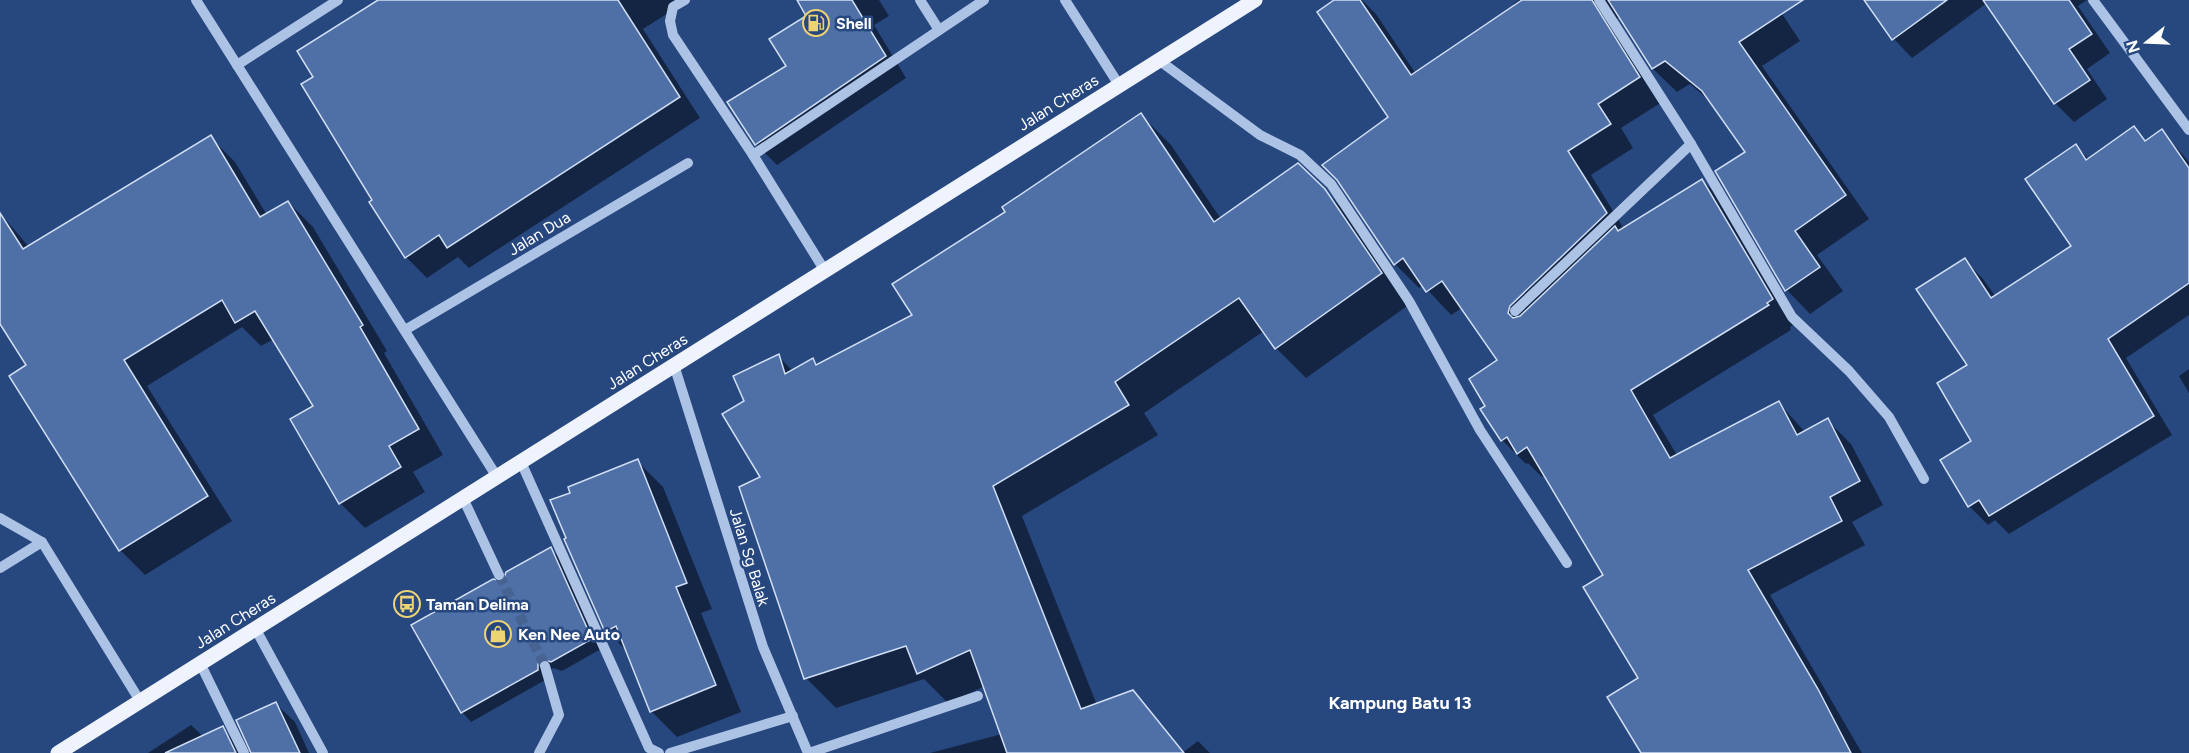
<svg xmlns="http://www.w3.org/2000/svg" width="2189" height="753" font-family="Figtree,sans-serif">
	<rect width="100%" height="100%" fill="#27477f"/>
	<g fill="#0007">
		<polygon points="382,0 689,0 643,29 700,118 469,268 458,257 427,278 406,257 375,200 315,77"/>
		<polygon points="798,0 879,0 889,16 874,25 906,78 777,165 756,144 809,17"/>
		<polygon points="1337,0 1362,0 1376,14 1416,74 1515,7 1513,4 1519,0 1773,0 1800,41 1762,66 1869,219 1817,255 1843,291 1810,314 1787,290 1747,153 1710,101 1690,84 1677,92 1653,69 1620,16 1615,21 1662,102 1621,128 1633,148 1591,175 1624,229 1702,180 1726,204 1796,323 1790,327 1791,330 1653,415 1677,455 1779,403 1805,432 1827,420 1851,444 1883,505 1852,522 1865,545 1770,595 1862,753 1643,753 1640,678 1605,575 1545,475 1542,477 1528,463 1526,464 1502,440 1482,409 1488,406 1499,361 1462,308 1451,315 1423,285 1419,288 1395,264 1390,118"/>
		<polygon points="1865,0 2087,0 2078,6 2110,53 2087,69 2107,99 2074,122 2055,103 1987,3 1912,58 1894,39"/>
		<polygon points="1141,115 1171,145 1221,219 1324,190 1355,221 1410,304 1306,378 1276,348 1264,331 1144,413 1158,435 1022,516 1097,705 1142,753 930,753 1002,734 985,686 948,703 924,679 836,708 806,678 746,402 778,356 793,371 813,360 819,365 914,316 1007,212"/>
		<polygon points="2134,128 2147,142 2162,131 2189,162 2189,315 2126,358 2172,435 2009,534 1995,520 1988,525 1969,506 1973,442 1965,260 1983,279 1996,297 2073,246 2075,146 2089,159"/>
		<polygon points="210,137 235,162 267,215 288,202 313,227 387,351 384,353 443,455 413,472 425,492 365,528 340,503 315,407 274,339 261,346 242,327 147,386 232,521 145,575 120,550 11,376 28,366 0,321 0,213 29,247"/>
		<polygon points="2189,369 2189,393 2179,376"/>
		<polygon points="637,461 663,487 712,609 701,613 741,712 677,737 651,711 628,652 606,631 572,493"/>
		<polygon points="550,549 560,558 601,649 562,671 553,668 547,674 547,679 471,722 462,712 504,583"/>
		<polygon points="276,704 295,722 309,753 252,753"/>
		<polygon points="191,725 204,737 222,728 244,753 148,753"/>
		<polygon points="1198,741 1210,753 1182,753"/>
	</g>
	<g fill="#4f70a7" stroke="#d0def4" stroke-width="1.5">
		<polygon points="378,0 618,0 680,97 447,248 439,235 405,258 369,202 372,200 301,84 313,77 297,51"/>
		<polygon points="797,0 852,0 886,56 755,145 727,102 786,66 769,39 806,16"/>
		<polygon points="1334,0 1360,0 1411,75 1522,0 1592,0 1640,77 1598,104 1611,124 1568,151 1607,213 1510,306 1508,313 1513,318 1520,316 1615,226 1618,231 1702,179 1773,299 1767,303 1769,305 1631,390 1670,458 1779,401 1797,435 1828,418 1860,481 1830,497 1842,521 1748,570 1818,689 1851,753 1641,753 1607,697 1638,678 1583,587 1603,575 1527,447 1517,454 1507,437 1501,441 1480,409 1485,406 1469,379 1497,360 1442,281 1426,292 1403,258 1394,265 1337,180 1322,165 1388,117 1317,12"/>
		<polygon points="1608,0 1803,0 1739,42 1846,195 1795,231 1820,267 1785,291 1715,171 1745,152 1702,91 1665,61 1652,69"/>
		<polygon points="1864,0 1947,0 1892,40"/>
		<polygon points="1983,0 2069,0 2092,34 2069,49 2090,80 2054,104"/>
		<polygon points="1141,113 1214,222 1298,163 1325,189 1382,273 1275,349 1239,298 1115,382 1129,405 993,486 1081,709 1133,690 1184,753 1007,753 970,650 917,674 906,646 804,679 739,487 760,477 722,414 744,401 733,376 779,354 785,374 813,358 816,365 912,315 892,284 1005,212 1002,207"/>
		<polygon points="2134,126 2145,141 2162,129 2189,168 2189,283 2108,339 2154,416 1989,516 1979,500 1968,507 1940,460 1971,441 1937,383 1967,365 1916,289 1965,258 1991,298 2071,246 2025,179 2076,144 2086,160"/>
		<polygon points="211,135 260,217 288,201 363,325 360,327 419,429 389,446 401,467 339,504 290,419 313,406 255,311 235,323 222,300 124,360 208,496 119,551 9,376 26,365 0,324 0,213 23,249"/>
		<polygon points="638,459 687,583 676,587 716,685 650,712 616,626 605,632 564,539 566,538 550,500 570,493 568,487"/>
		<polygon points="551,547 592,639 551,662 542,659 538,664 538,670 461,713 411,625 493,579 503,581 506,572"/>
		<polygon points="276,702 300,753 251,753 236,720"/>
		<polygon points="223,726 236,753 165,753"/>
	</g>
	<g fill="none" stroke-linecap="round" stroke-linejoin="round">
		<polyline stroke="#476392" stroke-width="10" stroke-dasharray="10 5" stroke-linecap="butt" points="499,575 545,666"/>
		<g stroke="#adc3e5" stroke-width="10">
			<polyline points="196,0 497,477"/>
			<polyline points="685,0 673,7 670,21 673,35 753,155"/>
			<polyline points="920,0 939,30"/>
			<polyline points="1065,0 1119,85"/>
			<polyline points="2093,0 2189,130"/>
			<polyline points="1160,61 1260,135 1300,155 1331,184 1409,301 1480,430 1567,563"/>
			<polyline points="237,65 338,0"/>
			<polyline points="1691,144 1792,317 1849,371 1889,417 1924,479"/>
			<polyline points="825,271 753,155 984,0"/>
			<polyline points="1515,311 1691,144 1599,0"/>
			<polyline points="405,330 688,163"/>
			<polyline points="674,365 763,647 808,753"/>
			<polyline points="521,462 649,748 659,753"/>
			<polyline points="463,498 499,575"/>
			<polyline points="0,518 42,542"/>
			<polyline points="0,568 42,542 140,701"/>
			<polyline points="255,628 323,753"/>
			<polyline points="200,663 244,753"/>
			<polyline points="539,753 559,715 545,666"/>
			<polyline points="670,753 793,716"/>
			<polyline points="809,753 978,696"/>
		</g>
		<polyline stroke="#eef3fd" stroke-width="15" points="58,753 1255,0"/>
	</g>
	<defs>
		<symbol id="fuel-ring" viewBox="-11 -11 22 22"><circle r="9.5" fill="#27477f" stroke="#eed373" stroke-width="1.5"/><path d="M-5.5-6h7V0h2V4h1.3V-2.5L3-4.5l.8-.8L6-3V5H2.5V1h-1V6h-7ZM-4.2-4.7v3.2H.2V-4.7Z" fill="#eed373"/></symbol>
		<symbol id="bus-ring" viewBox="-11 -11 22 22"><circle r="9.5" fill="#27477f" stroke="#eed373" stroke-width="1.5"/><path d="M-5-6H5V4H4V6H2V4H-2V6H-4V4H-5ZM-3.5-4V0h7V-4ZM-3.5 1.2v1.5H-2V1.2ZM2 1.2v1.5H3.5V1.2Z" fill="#eed373"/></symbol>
		<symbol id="shop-ring" viewBox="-11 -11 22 22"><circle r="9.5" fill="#27477f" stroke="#eed373" stroke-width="1.5"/><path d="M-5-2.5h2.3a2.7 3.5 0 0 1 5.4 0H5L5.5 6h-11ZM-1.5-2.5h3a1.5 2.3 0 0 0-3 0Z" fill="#eed373"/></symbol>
	</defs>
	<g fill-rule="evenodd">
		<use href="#fuel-ring" x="801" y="8" width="30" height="30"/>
		<use href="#bus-ring" x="392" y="589" width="30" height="30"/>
		<use href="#shop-ring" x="483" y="619" width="30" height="30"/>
	</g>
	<g text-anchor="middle" stroke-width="5" stroke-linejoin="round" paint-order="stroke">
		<g font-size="16" font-weight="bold" fill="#fff" stroke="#27477f" text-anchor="start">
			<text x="836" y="29">Shell</text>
			<text x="426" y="610">Taman Delima</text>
			<text x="518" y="640">Ken Nee Auto</text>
		</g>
		<g font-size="16" fill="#fff" stroke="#27477f">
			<text transform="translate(1058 102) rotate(-32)" y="6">Jalan Cheras</text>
			<text transform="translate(539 233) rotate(-31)" y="6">Jalan Dua</text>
			<text transform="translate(647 361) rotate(-32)" y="6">Jalan Cheras</text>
			<text transform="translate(750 557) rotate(73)" y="6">Jalan Sg Balak</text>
			<text transform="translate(235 620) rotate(-32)" y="6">Jalan Cheras</text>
		</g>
		<g font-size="18" font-weight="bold" fill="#fff" stroke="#27477f">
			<text x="1400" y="709">Kampung Batu 13</text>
		</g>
	</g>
	<g transform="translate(2147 42) rotate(252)" stroke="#27477f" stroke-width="4.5" paint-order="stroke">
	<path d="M0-4.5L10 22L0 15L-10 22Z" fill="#ffffff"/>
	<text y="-9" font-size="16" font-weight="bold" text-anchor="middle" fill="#ffffff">N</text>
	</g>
</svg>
